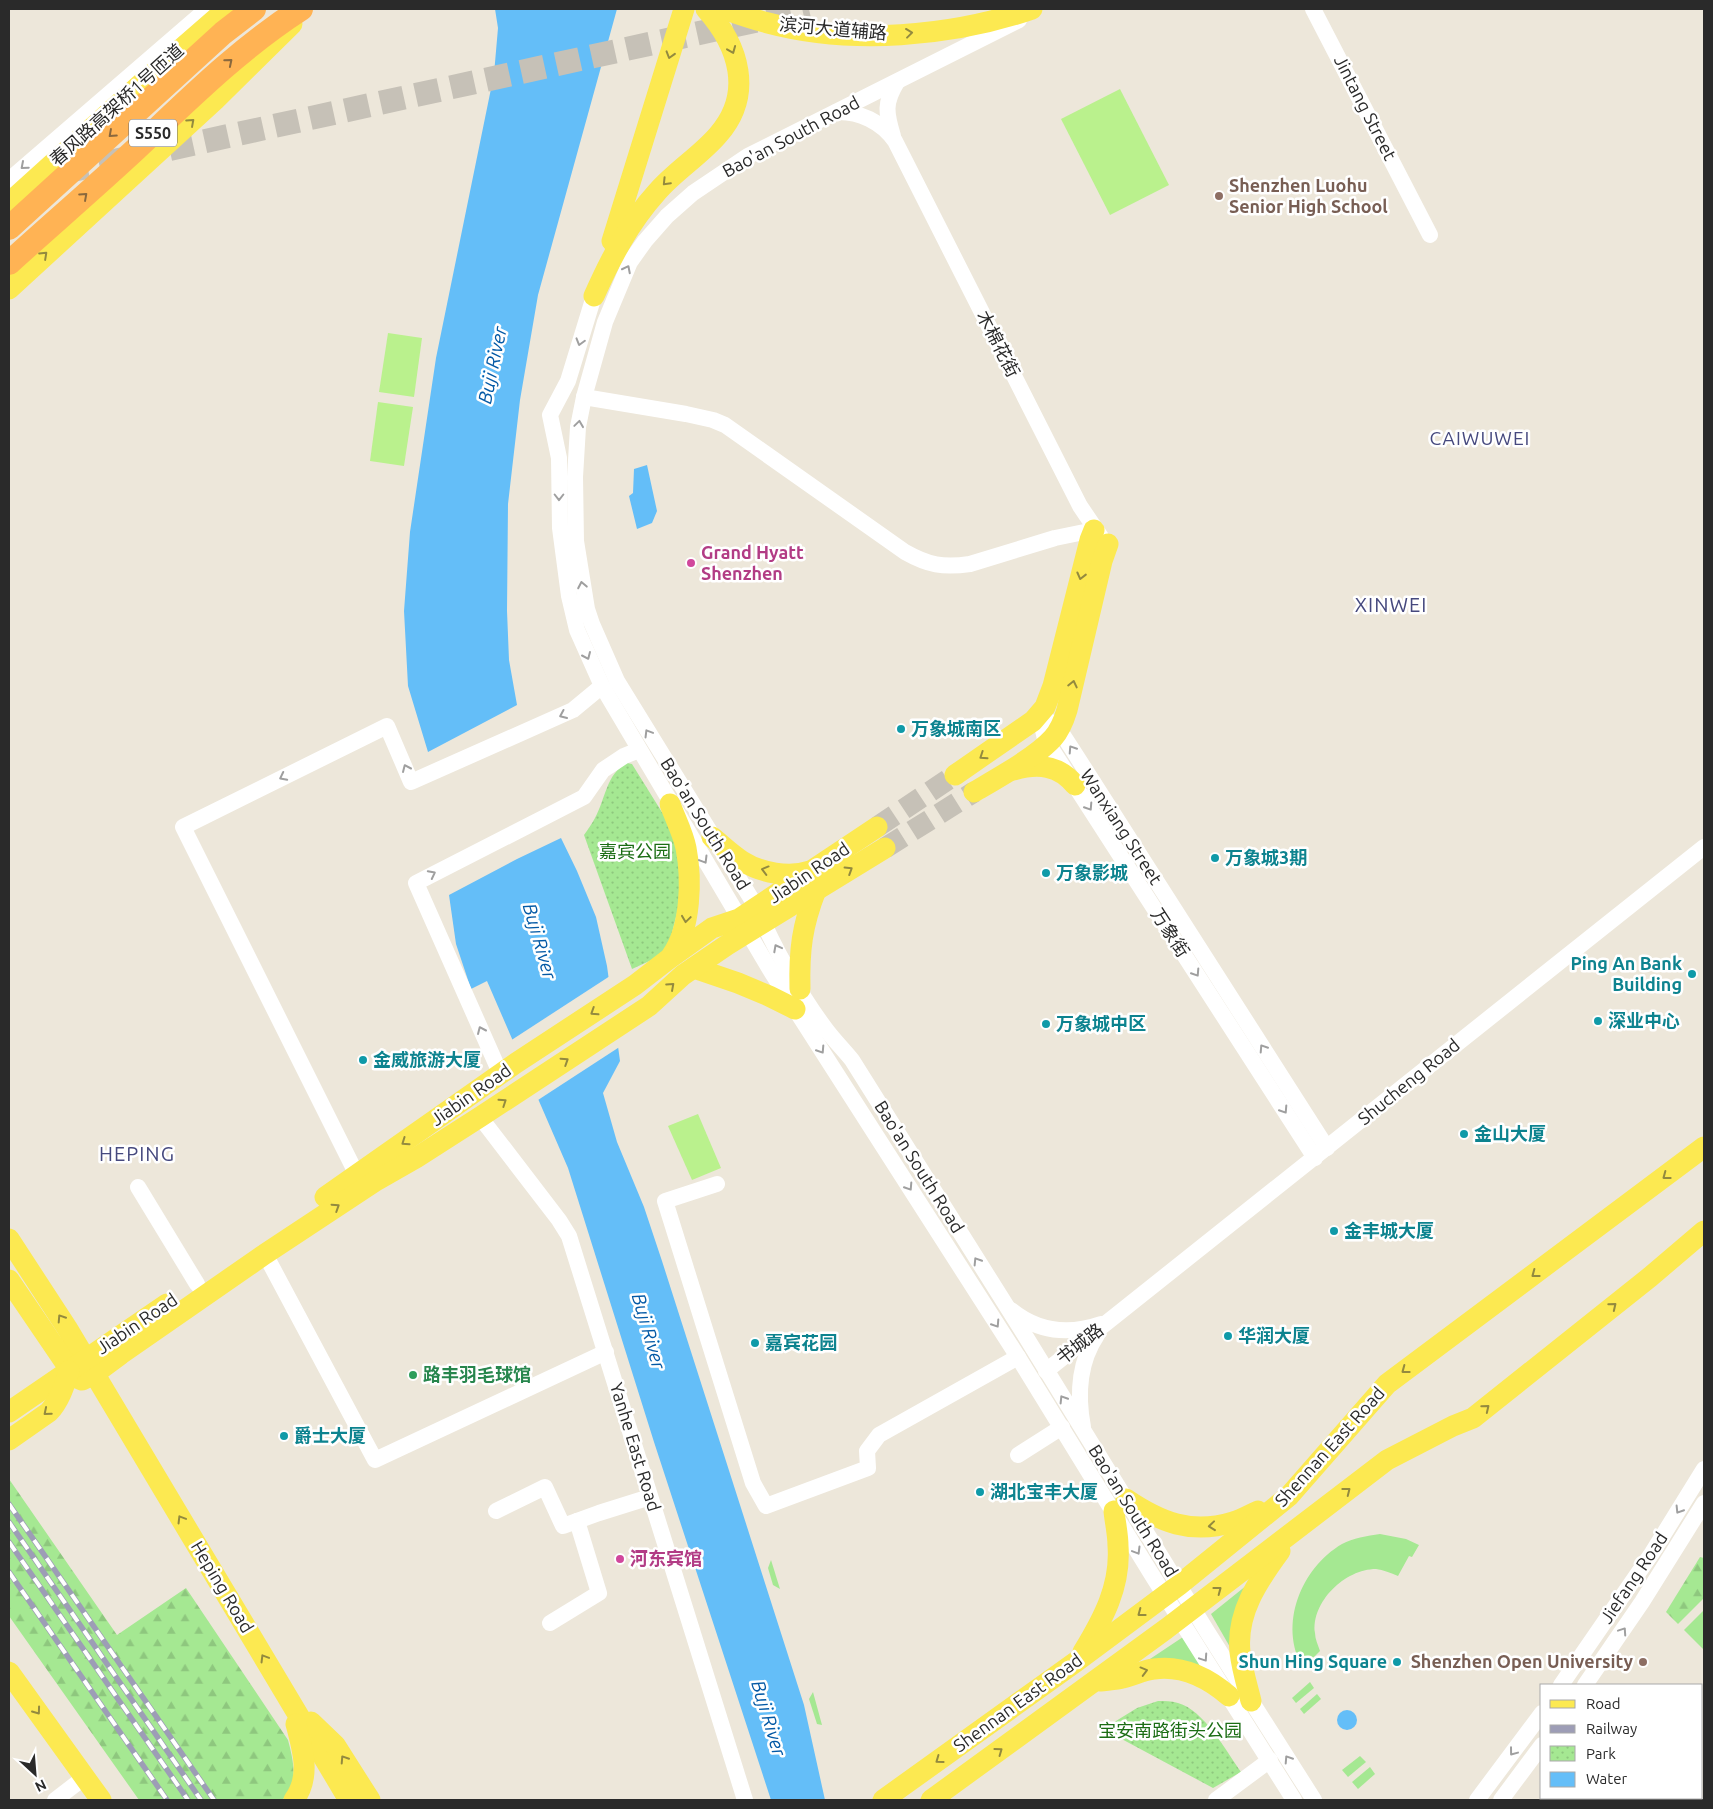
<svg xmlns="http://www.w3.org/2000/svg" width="1713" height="1809" font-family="Ubuntu,'Noto Sans SC',sans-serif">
	<defs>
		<pattern id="forest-firs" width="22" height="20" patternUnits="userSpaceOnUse" patternTransform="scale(1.25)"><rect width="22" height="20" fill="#a5e892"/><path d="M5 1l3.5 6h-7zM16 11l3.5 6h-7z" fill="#8ec77e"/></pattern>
		<pattern id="park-dots" width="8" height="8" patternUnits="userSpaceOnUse" patternTransform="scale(1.25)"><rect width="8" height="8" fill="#a5e892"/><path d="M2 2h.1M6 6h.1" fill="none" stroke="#8ec77e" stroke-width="1.8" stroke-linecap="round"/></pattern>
	</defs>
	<rect width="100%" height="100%" fill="#ede7da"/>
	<g fill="#a5e892">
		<path d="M 1380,1534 L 1406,1539 L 1419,1545 L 1412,1557 L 1409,1556 L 1398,1576 C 1391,1573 1383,1570 1376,1569 C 1345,1569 1311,1602 1315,1633 C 1315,1639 1318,1645 1320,1651 L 1303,1668 C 1278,1625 1301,1568 1342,1544 C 1353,1538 1367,1536 1380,1534 Z"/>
		<polygon points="771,1560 780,1589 773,1585 768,1568"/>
		<polygon points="1257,1577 1234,1654 1211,1614"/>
		<polygon points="1704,1610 1704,1650 1684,1630"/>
		<polygon points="1183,1637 1203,1669 1144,1663"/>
		<polygon points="1310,1682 1314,1688 1296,1703 1292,1698"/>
		<polygon points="813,1692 822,1725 817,1724 809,1699"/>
		<polygon points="1317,1694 1321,1699 1304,1714 1300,1709"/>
		<polygon points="1360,1756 1366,1762 1348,1777 1342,1770"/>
		<polygon points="1370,1767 1375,1774 1358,1789 1352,1782"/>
	</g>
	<g fill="url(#forest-firs)">
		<path d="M 9,1479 L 117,1635 L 186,1588 L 288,1740 C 293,1759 300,1786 282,1800 L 139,1800 L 9,1616 Z"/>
		<polygon points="1700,1557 1704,1558 1704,1598 1678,1624 1666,1612"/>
	</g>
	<g fill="url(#park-dots)">
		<path d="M 627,763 L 632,764 L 673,830 L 678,846 L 682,893 L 667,953 L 632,969 L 584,835 C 588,829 592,824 595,818 C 606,798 606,774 627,763 Z"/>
		<path d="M 1158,1701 C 1165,1701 1171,1701 1178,1703 C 1204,1710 1226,1751 1241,1772 L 1213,1788 L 1103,1729 L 1137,1708 Z"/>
	</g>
	<g fill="#baf18d">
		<polygon points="1120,89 1169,185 1110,215 1061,119"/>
		<polygon points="388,333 422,338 414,397 379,392"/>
		<polygon points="378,402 413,407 404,466 370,461"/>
		<polygon points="698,1114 721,1168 692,1180 668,1126"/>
	</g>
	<g fill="#64bef8">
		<polygon points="495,9 617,9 538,295 520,400 508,504 507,611 509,660 517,705 428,752 408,686 404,611 410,532 436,358 494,74 498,28"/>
		<polygon points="647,465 657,511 652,523 637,529 629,496 633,493 634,469"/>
		<polygon points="561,838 577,871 596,917 607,966 620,1061 603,1093 617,1142 644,1207 662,1261 804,1705 825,1800 771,1800 654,1442 568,1168 487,981 471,989 456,944 449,895 517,859"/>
		<circle cx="1347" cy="1720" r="10"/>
	</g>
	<polygon fill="#ede7da" points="610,976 621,1046 538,1100 530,1086 510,1041"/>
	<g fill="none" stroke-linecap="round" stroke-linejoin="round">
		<g stroke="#c6c1b7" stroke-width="21" stroke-dasharray="21 11" stroke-linecap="butt">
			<polyline points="877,827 955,775"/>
			<polyline points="885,848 974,792"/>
		</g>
		<polyline stroke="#c6c1b7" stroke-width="24" stroke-dasharray="24 12" stroke-linecap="butt" points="64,172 809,9"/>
		<g stroke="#fff" stroke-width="16">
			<polyline points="1313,9 1430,235"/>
			<path d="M 1019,20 L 748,156 L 693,193 L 667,216 L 645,241 L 630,262 L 605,322 L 584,397 L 578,427 L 575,477 L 576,541 L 587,609 L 592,624 L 617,681 L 757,908 C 773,946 800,995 825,1028 C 833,1039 843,1049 852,1060 L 1026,1337 L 1208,1633 L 1314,1800"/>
			<path d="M 836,112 C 859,111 882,122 895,141 L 1080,506 L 1101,537"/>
			<path d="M 893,136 C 886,113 884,103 897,82"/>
			<polyline points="9,180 207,9"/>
			<polyline points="594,296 568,381 550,415 559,458 560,528 569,596 577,630 602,686 772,973 1018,1357 1152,1575 1294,1800"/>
			<path d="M 584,397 L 686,414 L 713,420 L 725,425 L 905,552 C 928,565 943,568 970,564 L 1055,538 L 1094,530"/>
			<polyline points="1046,705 1042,726 1045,739 1315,1158"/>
			<polyline points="1051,722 1059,729 1072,749 1327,1148"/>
			<polyline points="501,1075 416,883 584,797 603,770 624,756 639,750"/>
			<polyline points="480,1117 559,1220 569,1236 745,1800"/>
			<polyline points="357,1175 183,827 387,726 411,782 573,710 602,686"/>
			<polyline points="717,1184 665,1201 753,1483 766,1506 868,1468 867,1451 879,1435 1018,1357"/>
			<polyline points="138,1187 197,1284"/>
			<polyline points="265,1254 375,1460 606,1352"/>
			<path d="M 1011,1310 C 1038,1332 1069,1335 1101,1324"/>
			<polyline points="1046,1371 1704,847"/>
			<path d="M 1083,1427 C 1077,1395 1079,1362 1097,1335"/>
			<polyline points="1018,1455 1062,1427"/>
			<polyline points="496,1511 545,1487 563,1526 599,1513 650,1497"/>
			<polyline points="550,1623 599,1593 577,1521"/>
			<polyline points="1561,1685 1652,1553 1704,1469"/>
			<polyline points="1585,1685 1642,1602 1704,1503"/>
			<polyline points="55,1800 85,1777"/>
			<polyline points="1216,1800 1270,1760"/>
			<polyline points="1477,1800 1542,1713"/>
			<polyline points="1501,1800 1542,1745"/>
		</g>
		<g stroke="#fce951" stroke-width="21">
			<path d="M 724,9 C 738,14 753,19 768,23 C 851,45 951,37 1032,9"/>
			<polyline points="9,203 143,82 227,9"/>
			<polyline points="612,241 684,9"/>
			<polyline points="9,289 215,100 292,24"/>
			<path d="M 594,296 C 611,258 629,223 657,192 C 675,171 700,156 718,135 C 754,94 739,46 706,9"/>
			<path d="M 1014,770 C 1038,763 1059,765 1075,785"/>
			<polyline points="955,775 1033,721 1045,707 1053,686 1090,540 1094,530"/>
			<path d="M 974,792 C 996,779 1036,757 1053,738 C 1060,730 1064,720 1067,710 L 1102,561 L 1108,544"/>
			<path d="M 670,804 C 675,818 683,833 686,848 C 692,879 691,928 672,955"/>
			<path d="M 712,837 C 722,845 731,854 742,861 C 761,873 789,878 810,871"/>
			<polyline points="694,968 738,983 769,996 795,1009"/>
			<path d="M 800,989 C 799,950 802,926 816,890"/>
			<polyline points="325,1197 516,1063 635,985 670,958 712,928 739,919 877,827"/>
			<polyline points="9,1239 67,1328 349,1800"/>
			<polyline points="9,1280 75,1377 82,1380 94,1374 121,1354 265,1254 374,1182 416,1158 480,1117 649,1006 683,975 727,945 885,848"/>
			<polyline points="9,1412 167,1304"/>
			<path d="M 9,1440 L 49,1412 C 60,1400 64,1386 69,1371"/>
			<path d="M 1126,1499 C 1160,1522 1191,1535 1233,1522 C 1241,1520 1249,1515 1258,1511"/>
			<path d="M 1083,1652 C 1103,1619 1121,1586 1118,1546 C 1118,1534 1115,1522 1114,1511"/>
			<polyline points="9,1672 101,1800"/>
			<path d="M 1100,1681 C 1107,1680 1116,1680 1123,1678 C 1133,1676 1143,1670 1154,1669 C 1182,1665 1208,1678 1229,1696"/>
			<path d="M 1251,1701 C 1247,1685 1242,1669 1240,1652 C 1236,1613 1258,1581 1280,1551"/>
			<polyline points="311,1722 335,1745 370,1800"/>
			<path d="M 294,1800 C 311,1777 303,1750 296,1724"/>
			<polyline points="883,1800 1077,1661 1179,1585 1289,1496 1387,1384 1704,1147"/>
			<polyline points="931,1800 1166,1629 1387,1460 1453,1426 1473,1418 1650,1277 1704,1231"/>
		</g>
		<g stroke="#ffb354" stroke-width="24">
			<polyline points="9,228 223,33 254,9"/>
			<path d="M 9,263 C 51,225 94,188 136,149 C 190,98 239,49 301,9"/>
		</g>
		<defs>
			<g id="rail">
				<polyline points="9,1504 214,1800"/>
				<polyline points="9,1522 201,1800"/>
				<polyline points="9,1542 188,1800"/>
				<polyline points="9,1572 167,1800"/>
			</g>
		</defs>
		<use href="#rail" stroke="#9d9db6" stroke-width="5.5"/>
		<use href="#rail" stroke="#fff" stroke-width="4" stroke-dasharray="11" stroke-linecap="butt"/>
	</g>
	<defs><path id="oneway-chevron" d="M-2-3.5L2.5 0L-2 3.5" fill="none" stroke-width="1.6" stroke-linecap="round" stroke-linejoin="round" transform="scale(1.25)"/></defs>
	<g stroke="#938a3e">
		<use href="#oneway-chevron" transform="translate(909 33) rotate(-7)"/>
		<use href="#oneway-chevron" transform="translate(732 50) rotate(68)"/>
		<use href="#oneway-chevron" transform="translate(670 55) rotate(107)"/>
		<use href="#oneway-chevron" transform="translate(191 122) rotate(-42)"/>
		<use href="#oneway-chevron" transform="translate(666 182) rotate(134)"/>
		<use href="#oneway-chevron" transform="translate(44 255) rotate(-43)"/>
		<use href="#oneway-chevron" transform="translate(1081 576) rotate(104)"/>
		<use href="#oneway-chevron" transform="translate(1073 684) rotate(-77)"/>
		<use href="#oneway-chevron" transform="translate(983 756) rotate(146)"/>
		<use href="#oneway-chevron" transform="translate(765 870) rotate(-165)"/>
		<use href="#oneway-chevron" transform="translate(849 870) rotate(-32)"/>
		<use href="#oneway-chevron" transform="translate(686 919) rotate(98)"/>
		<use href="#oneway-chevron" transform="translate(671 986) rotate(-42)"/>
		<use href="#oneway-chevron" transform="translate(594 1012) rotate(147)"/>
		<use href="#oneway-chevron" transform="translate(565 1061) rotate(-33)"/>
		<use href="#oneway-chevron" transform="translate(503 1102) rotate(-34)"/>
		<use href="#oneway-chevron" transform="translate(405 1142) rotate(145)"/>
		<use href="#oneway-chevron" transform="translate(1666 1176) rotate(143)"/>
		<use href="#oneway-chevron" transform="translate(336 1207) rotate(-33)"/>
		<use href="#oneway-chevron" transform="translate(1535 1274) rotate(143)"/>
		<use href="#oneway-chevron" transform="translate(1613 1306) rotate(-39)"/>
		<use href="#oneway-chevron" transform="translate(61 1318) rotate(-123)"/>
		<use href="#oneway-chevron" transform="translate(1405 1370) rotate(143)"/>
		<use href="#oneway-chevron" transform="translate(1486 1408) rotate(-39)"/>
		<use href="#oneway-chevron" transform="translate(47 1412) rotate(140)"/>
		<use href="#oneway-chevron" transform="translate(1347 1491) rotate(-38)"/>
		<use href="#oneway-chevron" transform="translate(181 1519) rotate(-121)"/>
		<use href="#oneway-chevron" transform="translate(1212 1526) rotate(174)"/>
		<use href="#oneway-chevron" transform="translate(1218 1590) rotate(-37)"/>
		<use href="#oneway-chevron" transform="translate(1141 1613) rotate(143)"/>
		<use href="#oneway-chevron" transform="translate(264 1658) rotate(-121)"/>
		<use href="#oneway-chevron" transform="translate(1144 1671) rotate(-15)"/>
		<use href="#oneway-chevron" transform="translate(37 1711) rotate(54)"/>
		<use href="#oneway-chevron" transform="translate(999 1751) rotate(-36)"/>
		<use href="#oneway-chevron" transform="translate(344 1759) rotate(-123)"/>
		<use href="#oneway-chevron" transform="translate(939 1760) rotate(144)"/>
	</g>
	<g stroke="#8a683d">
		<use href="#oneway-chevron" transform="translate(229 62) rotate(-40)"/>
		<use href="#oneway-chevron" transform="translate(112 134) rotate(138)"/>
		<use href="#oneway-chevron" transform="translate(84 196) rotate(-42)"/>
	</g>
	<g stroke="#9f9f9f">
		<use href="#oneway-chevron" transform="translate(24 166) rotate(139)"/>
		<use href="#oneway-chevron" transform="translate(627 269) rotate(-63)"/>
		<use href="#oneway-chevron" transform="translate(580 342) rotate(106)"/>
		<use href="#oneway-chevron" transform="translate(579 424) rotate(-82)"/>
		<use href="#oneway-chevron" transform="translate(559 497) rotate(90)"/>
		<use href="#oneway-chevron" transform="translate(582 585) rotate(-101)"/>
		<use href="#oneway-chevron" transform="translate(587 656) rotate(66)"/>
		<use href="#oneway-chevron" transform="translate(563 715) rotate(156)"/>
		<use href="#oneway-chevron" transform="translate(648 733) rotate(-121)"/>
		<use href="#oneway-chevron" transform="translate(1072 749) rotate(-123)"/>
		<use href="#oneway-chevron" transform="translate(406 768) rotate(-114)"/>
		<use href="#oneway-chevron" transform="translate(283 777) rotate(153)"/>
		<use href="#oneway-chevron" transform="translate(1089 807) rotate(57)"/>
		<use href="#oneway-chevron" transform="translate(704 860) rotate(59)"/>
		<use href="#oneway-chevron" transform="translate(432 874) rotate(-27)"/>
		<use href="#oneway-chevron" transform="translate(777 948) rotate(-118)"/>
		<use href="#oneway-chevron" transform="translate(1196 973) rotate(57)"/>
		<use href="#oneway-chevron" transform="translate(481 1030) rotate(-114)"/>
		<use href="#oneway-chevron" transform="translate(1263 1048) rotate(-123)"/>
		<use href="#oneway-chevron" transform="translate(821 1050) rotate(57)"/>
		<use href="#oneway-chevron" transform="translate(1284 1110) rotate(57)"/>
		<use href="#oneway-chevron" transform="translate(909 1187) rotate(57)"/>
		<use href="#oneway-chevron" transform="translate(977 1261) rotate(-122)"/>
		<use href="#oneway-chevron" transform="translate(996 1324) rotate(57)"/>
		<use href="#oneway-chevron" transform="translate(1063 1399) rotate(-122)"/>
		<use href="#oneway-chevron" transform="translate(1679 1510) rotate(122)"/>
		<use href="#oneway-chevron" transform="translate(1137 1551) rotate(59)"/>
		<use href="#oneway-chevron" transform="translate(1623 1631) rotate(-56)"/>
		<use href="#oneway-chevron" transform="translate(1204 1658) rotate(56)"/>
		<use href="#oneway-chevron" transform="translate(1513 1752) rotate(127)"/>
		<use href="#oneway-chevron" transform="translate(1288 1759) rotate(-123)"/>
	</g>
	<g fill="#8d6e63" stroke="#fff" stroke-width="2">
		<circle cx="1219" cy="196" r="5"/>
		<circle cx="1643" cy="1662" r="5"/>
	</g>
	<g fill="#d1479c" stroke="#fff" stroke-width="2">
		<circle cx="691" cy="563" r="5"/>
		<circle cx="620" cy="1559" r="5"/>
	</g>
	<g fill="#0f9aa8" stroke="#fff" stroke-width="2">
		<circle cx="901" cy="729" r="5"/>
		<circle cx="1215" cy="858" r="5"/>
		<circle cx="1046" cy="873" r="5"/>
		<circle cx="1692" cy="974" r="5"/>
		<circle cx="1598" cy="1021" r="5"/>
		<circle cx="1046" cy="1024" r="5"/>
		<circle cx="363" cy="1060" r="5"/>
		<circle cx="1464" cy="1134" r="5"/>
		<circle cx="1334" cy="1231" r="5"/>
		<circle cx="1228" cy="1336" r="5"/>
		<circle cx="755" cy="1343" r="5"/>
		<circle cx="284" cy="1436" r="5"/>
		<circle cx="980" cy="1492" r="5"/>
		<circle cx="1397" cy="1662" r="5"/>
	</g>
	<circle fill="#2e9e5b" stroke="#fff" stroke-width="2" cx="413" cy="1375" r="5"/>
	<g text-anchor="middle" stroke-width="5" stroke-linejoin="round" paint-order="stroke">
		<rect fill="#fff" stroke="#6a6a6a" stroke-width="1" x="129" y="119.5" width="48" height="27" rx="4"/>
		<g font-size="16" font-weight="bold" fill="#2a2a2a">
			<text x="153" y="139">S550</text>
		</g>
		<g font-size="18" fill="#2a2a2a" stroke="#fff">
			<text transform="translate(833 29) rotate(5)" y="6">滨河大道辅路</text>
			<text transform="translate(117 105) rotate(-42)" y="6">春风路高架桥1号匝道</text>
			<text transform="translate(1365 108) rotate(63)" y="6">Jintang Street</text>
			<text transform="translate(791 137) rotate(-28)" y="6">Bao'an South Road</text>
			<text transform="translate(998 344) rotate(63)" y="6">木棉花街</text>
			<text transform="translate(705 824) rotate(58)" y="6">Bao'an South Road</text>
			<text transform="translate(1121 827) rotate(57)" y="6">Wanxiang Street</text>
			<text transform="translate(809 873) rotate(-34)" y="6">Jiabin Road</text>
			<text transform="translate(1170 933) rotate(57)" y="6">万象街</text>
			<text transform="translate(1409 1082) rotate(-39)" y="6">Shucheng Road</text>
			<text transform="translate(471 1095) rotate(-35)" y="6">Jiabin Road</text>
			<text transform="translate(919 1167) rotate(58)" y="6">Bao'an South Road</text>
			<text transform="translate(137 1324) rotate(-34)" y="6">Jiabin Road</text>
			<text transform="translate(1080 1344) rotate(-38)" y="6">书城路</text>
			<text transform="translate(635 1447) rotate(73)" y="6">Yanhe East Road</text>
			<text transform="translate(1330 1447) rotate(-48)" y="6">Shennan East Road</text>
			<text transform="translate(1133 1511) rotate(58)" y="6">Bao'an South Road</text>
			<text transform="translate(1634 1578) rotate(-56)" y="6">Jiefang Road</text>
			<text transform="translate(222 1587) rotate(59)" y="6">Heping Road</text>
			<text transform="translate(1018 1703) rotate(-36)" y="6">Shennan East Road</text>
		</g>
		<g font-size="18" font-weight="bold" fill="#785e54" stroke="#fff" text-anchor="start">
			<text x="1229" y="192">Shenzhen Luohu<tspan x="1229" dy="21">Senior High School</tspan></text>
			<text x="1633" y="1668" text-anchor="end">Shenzhen Open University</text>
		</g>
		<g font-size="18" font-weight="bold" fill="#b23c85" stroke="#fff" text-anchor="start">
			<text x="701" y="559">Grand Hyatt<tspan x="701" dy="21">Shenzhen</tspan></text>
			<text x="630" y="1565">河东宾馆</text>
		</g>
		<g font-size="18" font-weight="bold" fill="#0d838f" stroke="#fff" text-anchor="start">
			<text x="911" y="735">万象城南区</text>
			<text x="1225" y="864">万象城3期</text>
			<text x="1056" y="879">万象影城</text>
			<text x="1682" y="970" text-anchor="end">Ping An Bank<tspan x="1682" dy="21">Building</tspan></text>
			<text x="1608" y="1027">深业中心</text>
			<text x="1056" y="1030">万象城中区</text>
			<text x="373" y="1066">金威旅游大厦</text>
			<text x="1474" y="1140">金山大厦</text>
			<text x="1344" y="1237">金丰城大厦</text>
			<text x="1238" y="1342">华润大厦</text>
			<text x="765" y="1349">嘉宾花园</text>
			<text x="294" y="1442">爵士大厦</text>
			<text x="990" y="1498">湖北宝丰大厦</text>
			<text x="1387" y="1668" text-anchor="end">Shun Hing Square</text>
		</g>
		<g font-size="18" fill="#1b6d14" stroke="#fff">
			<text x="635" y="858">嘉宾公园</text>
			<text x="1170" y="1737">宝安南路街头公园</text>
		</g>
		<g font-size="18" font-weight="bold" fill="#27864d" stroke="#fff" text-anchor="start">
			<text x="423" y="1381">路丰羽毛球馆</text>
		</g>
		<g font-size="19" font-style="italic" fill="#0359a5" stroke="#fff">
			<text transform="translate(492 365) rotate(-78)" y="7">Buji River</text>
			<text transform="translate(540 941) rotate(74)" y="7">Buji River</text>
			<text transform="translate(649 1331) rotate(74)" y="7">Buji River</text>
			<text transform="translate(769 1718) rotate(73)" y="7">Buji River</text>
		</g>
		<g font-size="19" letter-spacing="1" fill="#46497e" stroke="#fff">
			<text x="1480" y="445">CAIWUWEI</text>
		</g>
		<g font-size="20" letter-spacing="1" fill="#46497e" stroke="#fff">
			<text x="1391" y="612">XINWEI</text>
			<text x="137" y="1161">HEPING</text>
		</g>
	</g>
	<rect width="1713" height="1809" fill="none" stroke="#2a2a2a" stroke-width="20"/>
	<rect x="1540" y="1684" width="162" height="115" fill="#ffffff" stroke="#aaaaaa"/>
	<rect x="1550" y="1700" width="25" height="8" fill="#fce951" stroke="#aaaaaa"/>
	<text x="1586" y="1709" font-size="15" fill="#2a2a2a">Road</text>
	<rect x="1550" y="1725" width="25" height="8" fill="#9d9db6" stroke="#aaaaaa"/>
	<text x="1586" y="1734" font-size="15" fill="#2a2a2a">Railway</text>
	<rect x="1550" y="1746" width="25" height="15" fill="url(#park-dots)" stroke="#aaaaaa"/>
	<text x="1586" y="1759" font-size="15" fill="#2a2a2a">Park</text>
	<rect x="1550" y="1772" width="25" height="15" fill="#64bef8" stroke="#aaaaaa"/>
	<text x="1586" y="1784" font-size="15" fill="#2a2a2a">Water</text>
	<g transform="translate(35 1774) rotate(154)" stroke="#ffffff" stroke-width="4" paint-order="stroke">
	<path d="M0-4L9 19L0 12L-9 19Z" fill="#2a2a2a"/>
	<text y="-8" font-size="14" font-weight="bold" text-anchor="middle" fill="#2a2a2a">N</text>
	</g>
</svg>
